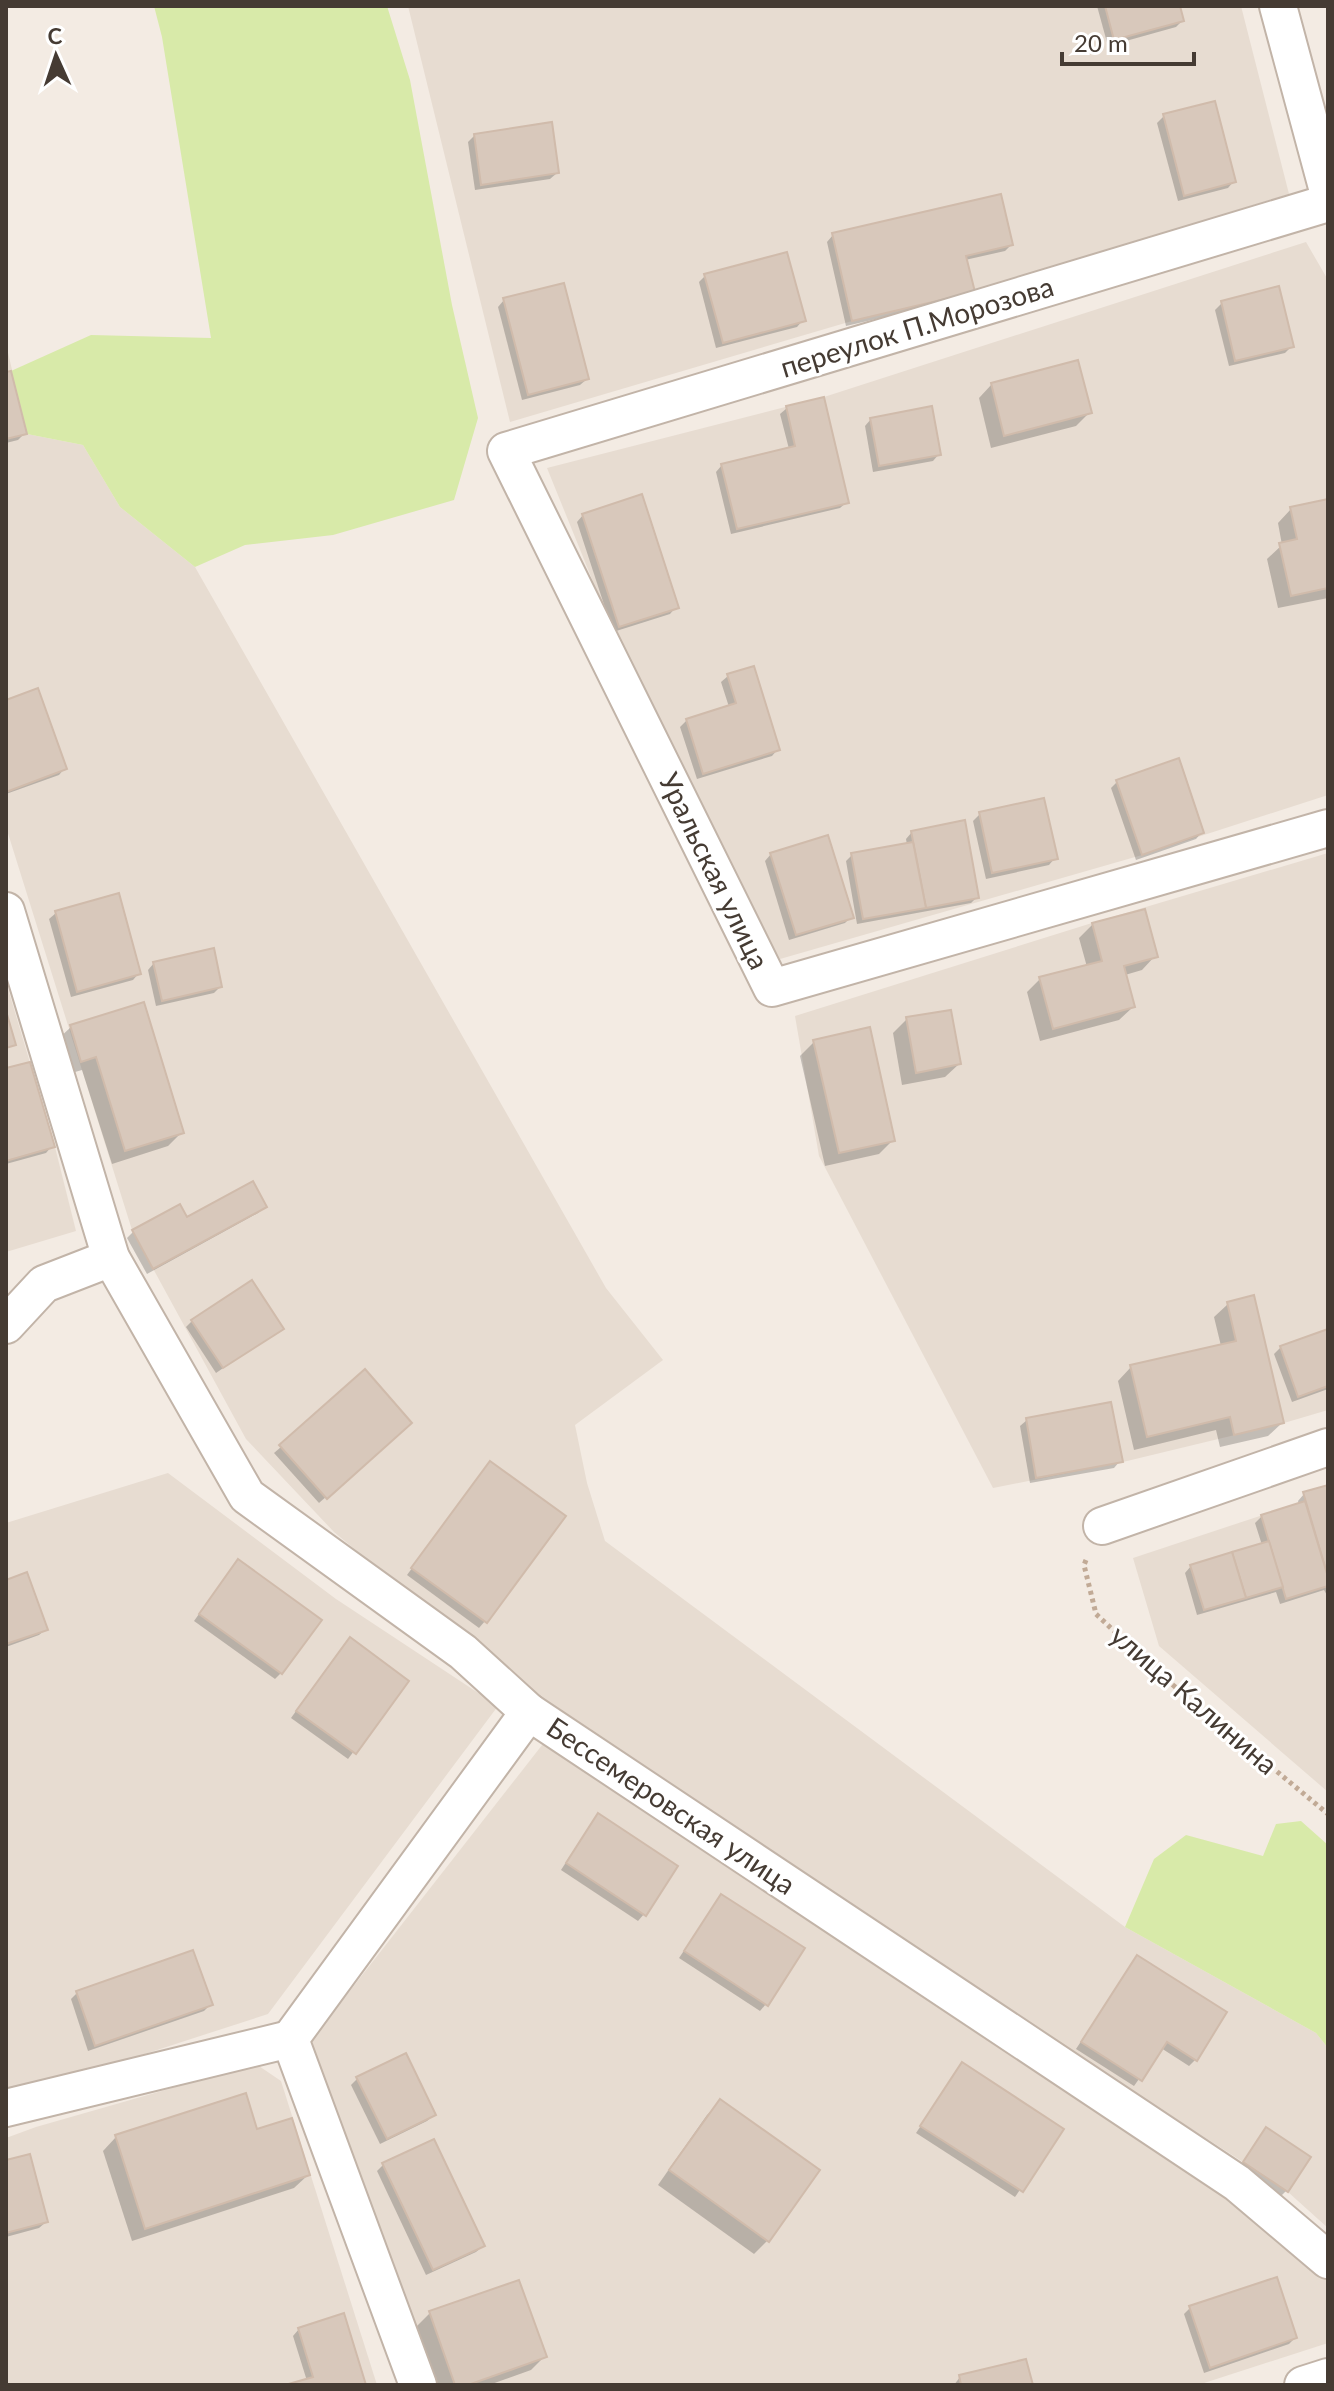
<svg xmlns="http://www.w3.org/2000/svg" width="1334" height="2391" font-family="Lato,sans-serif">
	<rect width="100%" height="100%" fill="#f3ebe3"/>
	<g fill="#e7dcd1">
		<polygon points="408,6 1241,6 1289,194 975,292 852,321 510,422"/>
		<polygon points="1306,242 1328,280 1328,795 1142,855 780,959 613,631 547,468 824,397"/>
		<polygon points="6,344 27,434 83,445 120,507 195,567 606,1288 663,1360 575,1425 587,1483 605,1541 1125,1927 1316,2033 1328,2048 1328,2228 1288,2192 1243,2162 864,1918 546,1709 334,1532 246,1439 132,1230 6,827"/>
		<polygon points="1328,853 1328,1410 1284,1423 1123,1462 993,1488 819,1156 795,1016 1092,923"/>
		<polygon points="6,982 55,1147 76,1231 6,1252"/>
		<polygon points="168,1473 336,1599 498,1706 268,2014 6,2099 6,1523"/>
		<polygon points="1328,1485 1328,1792 1159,1646 1133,1558 1305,1501 1303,1492"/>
		<polygon points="546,1740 1222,2189 1328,2281 1328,2343 1198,2385 431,2385 306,2047"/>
		<polygon points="256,2064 281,2081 377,2385 6,2385 6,2138 36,2127"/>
	</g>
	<g fill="#d8eaa9">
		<polygon points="154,6 387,6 410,80 452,305 478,418 454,500 333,535 245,545 195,567 120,507 83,445 27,434 11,371 91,335 211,338 162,37"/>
		<polygon points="1301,1821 1328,1845 1328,2048 1316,2033 1125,1927 1154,1859 1186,1835 1263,1856 1276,1824"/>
	</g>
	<g fill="#0003">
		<polygon points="1097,6 1178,6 1182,21 1176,27 1108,46"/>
		<polygon points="1164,116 1234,181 1228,188 1178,201 1157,123"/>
		<polygon points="474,136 557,173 550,179 475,190 468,142"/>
		<polygon points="833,235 1011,245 1005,251 965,260 966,298 846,326 827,242"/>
		<polygon points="705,276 803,320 797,327 716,348 699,282"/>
		<polygon points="504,300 587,379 580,385 522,400 498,307"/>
		<polygon points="1222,303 1292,346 1285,353 1229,366 1215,310"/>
		<polygon points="6,374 25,433 18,440 6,443"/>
		<polygon points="992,384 1089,413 1076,426 991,448 979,398"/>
		<polygon points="787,408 847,502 840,508 731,534 716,472 722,465 789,449 780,414"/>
		<polygon points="871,419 939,454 933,461 873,472 865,426"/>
		<polygon points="1328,501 1328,598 1278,608 1267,559 1282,545 1278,523 1291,509"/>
		<polygon points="583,515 676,607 670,614 613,632 577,522"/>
		<polygon points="728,676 778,749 772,756 697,779 680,727 687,720 729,707 721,682"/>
		<polygon points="6,702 65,768 59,775 6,794"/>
		<polygon points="1117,782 1202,832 1196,839 1136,860 1111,788"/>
		<polygon points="980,814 1055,858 1049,865 986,879 973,821"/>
		<polygon points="912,832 977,897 971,903 857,924 846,861 852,855 907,845 906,839"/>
		<polygon points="771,854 851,917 845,923 789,940 765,861"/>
		<polygon points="56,913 139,973 133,980 71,997 49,919"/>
		<polygon points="1093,924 1155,956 1142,970 1125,975 1133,1007 1119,1020 1040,1041 1027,992 1040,979 1087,967 1079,938"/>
		<polygon points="154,963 220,987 214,993 156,1006 148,970"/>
		<polygon points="907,1019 959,1064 945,1077 902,1085 893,1033"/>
		<polygon points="71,1027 182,1132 168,1146 112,1164 82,1070 68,1074 57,1040"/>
		<polygon points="814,1042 893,1140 879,1154 825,1166 800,1056"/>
		<polygon points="6,1070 52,1146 46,1153 6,1164"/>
		<polygon points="265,1207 258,1213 147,1274 127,1238 133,1232 186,1219"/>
		<polygon points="1228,1304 1282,1423 1268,1436 1220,1447 1216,1430 1134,1450 1118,1381 1131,1367 1221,1346 1214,1317"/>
		<polygon points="192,1321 282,1328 216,1373 186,1327"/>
		<polygon points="1328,1331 1328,1389 1292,1402 1274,1354 1281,1347"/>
		<polygon points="1027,1420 1120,1461 1114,1468 1030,1483 1020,1426"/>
		<polygon points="403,1429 319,1503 274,1453 281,1447"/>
		<polygon points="484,1470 485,1621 479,1628 407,1575"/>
		<polygon points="1328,1487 1328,1597 1324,1590 1280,1604 1276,1592 1197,1615 1185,1573 1191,1566 1262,1545 1255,1523 1262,1516 1299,1505 1298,1501 1304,1494"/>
		<polygon points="232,1568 281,1673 275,1679 194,1621"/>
		<polygon points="6,1582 46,1629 39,1635 6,1647"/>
		<polygon points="343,1646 406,1682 348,1759 291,1718"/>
		<polygon points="592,1822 644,1914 638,1921 561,1870"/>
		<polygon points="721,1896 766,2004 760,2011 679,1958"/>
		<polygon points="1137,1957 1195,2060 1189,2066 1161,2048 1134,2086 1076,2049"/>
		<polygon points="77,1993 210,2005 204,2011 88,2051 71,1999"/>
		<polygon points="962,2065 1062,2130 1015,2197 916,2133"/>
		<polygon points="357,2079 434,2115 427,2121 380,2144 351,2085"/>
		<polygon points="721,2102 768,2240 754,2254 658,2185 707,2115"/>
		<polygon points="1260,2136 1287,2190 1280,2197 1239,2169"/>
		<polygon points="116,2137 308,2175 294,2188 132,2241 103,2151"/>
		<polygon points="433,2141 483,2246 476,2252 426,2275 377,2171 383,2165"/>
		<polygon points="6,2162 46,2222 39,2228 6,2237"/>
		<polygon points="1190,2308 1295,2338 1289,2344 1204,2373 1184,2314"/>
		<polygon points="430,2313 544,2357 531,2370 489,2385 437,2385 417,2326"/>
		<polygon points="299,2329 364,2385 292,2385 307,2381 293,2336"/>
		<polygon points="960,2377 1031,2385 954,2385"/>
	</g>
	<g fill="#d8c8bb" stroke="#d0bbab" stroke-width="2">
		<polygon points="1105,6 1180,6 1184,21 1114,40"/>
		<polygon points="1215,101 1236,182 1184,196 1163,114"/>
		<polygon points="552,122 559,173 481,185 474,134"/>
		<polygon points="1001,194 1013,245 966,256 975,292 852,321 832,233"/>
		<polygon points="787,252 806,321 723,343 704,274"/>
		<polygon points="564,283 589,379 528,395 503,298"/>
		<polygon points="1279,286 1294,347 1235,361 1221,301"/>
		<polygon points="1078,360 1092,413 1004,436 991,383"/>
		<polygon points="11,371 27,434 6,439 6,372"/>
		<polygon points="824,397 849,503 737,529 721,464 795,446 786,406"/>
		<polygon points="932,406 941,455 879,466 870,418"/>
		<polygon points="642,494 679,608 619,627 582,514"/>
		<polygon points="1328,499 1328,588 1291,596 1279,543 1297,539 1290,507"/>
		<polygon points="754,666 780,750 703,774 686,719 736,703 727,674"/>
		<polygon points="38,688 67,769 6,792 6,700"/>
		<polygon points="1179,758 1204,833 1142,855 1116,780"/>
		<polygon points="1044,798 1058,859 992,873 979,812"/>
		<polygon points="965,820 979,898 926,908 911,831"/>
		<polygon points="828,835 854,918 796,935 770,853"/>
		<polygon points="913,842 926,908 863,919 851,853"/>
		<polygon points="119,893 141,974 77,992 55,911"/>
		<polygon points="1145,909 1158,957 1124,966 1135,1007 1053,1029 1039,977 1102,961 1092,923"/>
		<polygon points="214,948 222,987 162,1001 153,962"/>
		<polygon points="144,1002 184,1133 125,1151 96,1057 81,1062 70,1025"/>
		<polygon points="951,1010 961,1064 916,1073 906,1017"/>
		<polygon points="6,1011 16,1045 6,1048"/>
		<polygon points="870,1027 895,1141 839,1153 813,1040"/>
		<polygon points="30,1062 55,1147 6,1161 6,1068"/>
		<polygon points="253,1181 267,1207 153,1269 132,1230 180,1204 187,1217"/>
		<polygon points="252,1280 284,1329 223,1368 191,1320"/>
		<polygon points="1254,1295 1284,1423 1234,1435 1230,1417 1147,1437 1130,1365 1236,1341 1227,1302"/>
		<polygon points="1328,1329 1328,1386 1298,1397 1280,1346"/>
		<polygon points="365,1369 412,1423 327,1499 279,1445"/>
		<polygon points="1111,1402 1123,1462 1036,1478 1026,1418"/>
		<polygon points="490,1461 566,1516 487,1623 411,1568"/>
		<polygon points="1328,1485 1328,1577 1303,1492"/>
		<polygon points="1305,1501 1328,1577 1328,1586 1286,1599 1261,1515"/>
		<polygon points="1269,1541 1283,1587 1246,1598 1232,1552"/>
		<polygon points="1232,1552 1246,1598 1204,1610 1190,1565"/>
		<polygon points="238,1559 322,1620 282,1674 199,1614"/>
		<polygon points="27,1572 48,1630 6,1644 6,1580"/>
		<polygon points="350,1637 409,1681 356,1754 296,1711"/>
		<polygon points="598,1813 678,1866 646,1916 566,1863"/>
		<polygon points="721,1894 805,1948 768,2006 684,1951"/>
		<polygon points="193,1950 213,2005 95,2046 76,1991"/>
		<polygon points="1137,1955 1227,2012 1197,2061 1167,2042 1142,2081 1081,2042"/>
		<polygon points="406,2053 436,2115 387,2139 356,2077"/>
		<polygon points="962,2062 1064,2129 1023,2192 920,2126"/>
		<polygon points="246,2093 257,2129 292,2118 310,2175 145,2229 115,2135"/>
		<polygon points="720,2099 820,2170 769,2242 669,2170"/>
		<polygon points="1266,2127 1311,2157 1288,2192 1243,2162"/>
		<polygon points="434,2139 485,2246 433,2270 382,2163"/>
		<polygon points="30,2154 48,2222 6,2233 6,2160"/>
		<polygon points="1277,2277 1297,2338 1210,2368 1189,2306"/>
		<polygon points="519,2280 547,2357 468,2385 455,2385 429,2311"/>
		<polygon points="344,2313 366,2385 285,2385 313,2377 298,2328"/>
		<polygon points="1026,2359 1033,2385 961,2385 959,2375"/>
	</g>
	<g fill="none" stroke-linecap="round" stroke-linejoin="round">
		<defs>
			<g id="minor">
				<polyline points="1278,6 1328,191"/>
				<polyline points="1328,203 506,451 772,988 1328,828"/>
				<polyline points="6,911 111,1258 247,1496 463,1652 529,1712 1237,2183 1328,2260"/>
				<polyline points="6,1325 44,1284 111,1258"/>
				<polyline points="1102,1526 1328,1447"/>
				<polyline points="6,2108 290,2039"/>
				<polyline points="418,2385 290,2039 529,1712"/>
				<polyline points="1303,2385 1328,2377"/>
			</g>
		</defs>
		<use href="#minor" stroke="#c2b4a8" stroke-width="40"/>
		<polyline stroke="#c1aa96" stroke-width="5" stroke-dasharray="4 4" stroke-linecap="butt" points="1086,1560 1084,1565 1096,1614 1162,1676 1328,1814"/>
		<use href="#minor" stroke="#fff" stroke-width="36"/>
	</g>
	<g text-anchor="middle" stroke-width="6" stroke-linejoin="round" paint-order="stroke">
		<g font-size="28" fill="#453b33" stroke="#fff">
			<text transform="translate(917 327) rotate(-17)" y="10">переулок П.Морозова</text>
			<text transform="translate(714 871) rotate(64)" y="10">Уральская улица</text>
			<text transform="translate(1194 1700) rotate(41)" y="10">улица Калинина</text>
			<text transform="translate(671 1806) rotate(34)" y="10">Бессемеровская улица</text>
		</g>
	</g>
	<rect width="1334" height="2391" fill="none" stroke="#453b33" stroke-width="16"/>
	<g transform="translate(56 56) rotate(357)" stroke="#ffffff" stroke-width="6" paint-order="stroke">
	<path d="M0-6L14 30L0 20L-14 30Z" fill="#453b33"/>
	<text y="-12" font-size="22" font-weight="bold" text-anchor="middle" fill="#453b33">С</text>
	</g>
	<path d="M1062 52v12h132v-12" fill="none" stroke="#453b33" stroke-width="4"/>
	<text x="1074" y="52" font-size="24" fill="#453b33" stroke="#ffffff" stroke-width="6" paint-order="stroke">20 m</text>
</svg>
